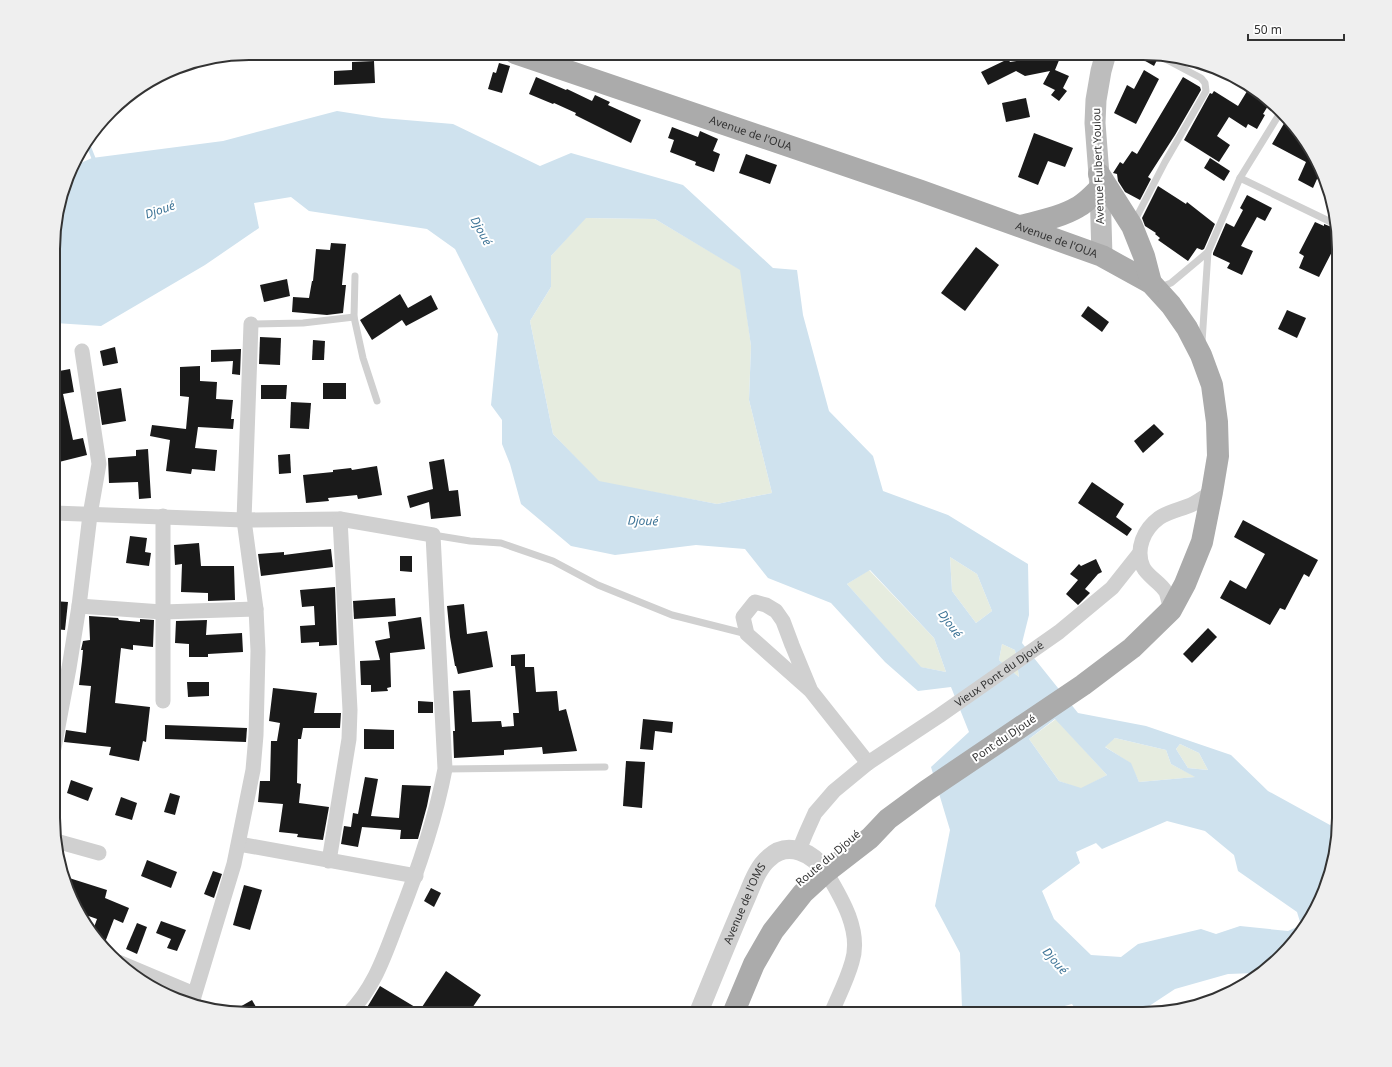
<svg xmlns="http://www.w3.org/2000/svg" width="1392" height="1067" font-family="'Noto Sans',sans-serif">
	<rect width="100%" height="100%" fill="#fff"/>
	<g fill="#e6ecdf">
		<polygon points="585,218 655,219 741,270 751,346 749,400 772,493 717,504 599,482 553,434 530,321 551,287 551,256"/>
		<polygon points="950,557 977,574 992,611 976,623 952,591"/>
		<polygon points="869,570 934,638 946,672 920,667 847,584"/>
		<polygon points="1002,644 1015,650 1019,677 999,660"/>
		<polygon points="1056,719 1107,775 1081,789 1059,781 1029,739"/>
		<polygon points="1115,738 1166,750 1171,764 1196,777 1139,782 1130,763 1104,746"/>
		<polygon points="1180,744 1199,753 1208,770 1188,768 1176,749"/>
	</g>
	<path fill="#cfe2ee" fill-rule="evenodd" d="M 337,111 L 382,118 L 453,124 L 540,166 L 571,153 L 683,185 L 773,268 L 797,270 L 803,315 L 829,411 L 873,456 L 883,491 L 948,515 L 1028,564 L 1029,615 L 1022,643 L 1078,713 L 1146,726 L 1231,755 L 1268,791 L 1330,825 L 1339,818 L 1339,831 L 1324,893 L 1290,947 L 1256,973 L 1228,974 L 1175,989 L 1137,1014 L 1079,1014 L 1072,1004 L 1061,1007 L 1057,1014 L 965,1014 L 962,1008 L 960,953 L 935,906 L 950,830 L 931,767 L 969,732 L 951,687 L 918,691 L 885,662 L 831,603 L 768,578 L 745,549 L 696,545 L 615,555 L 571,546 L 521,504 L 510,464 L 502,444 L 502,420 L 491,405 L 498,334 L 455,249 L 427,229 L 309,211 L 291,197 L 254,203 L 259,228 L 205,265 L 101,326 L 55,323 L 55,224 L 74,166 L 92,158 L 223,141 ZM 586,218 L 655,219 L 740,270 L 751,346 L 749,400 L 772,493 L 717,504 L 599,481 L 553,434 L 530,321 L 551,287 L 551,256 ZM 950,557 L 977,574 L 992,611 L 976,623 L 952,591 ZM 870,570 L 934,638 L 946,672 L 921,667 L 847,584 ZM 1002,644 L 1015,650 L 1019,677 L 999,660 ZM 1055,719 L 1107,775 L 1081,788 L 1059,781 L 1029,739 ZM 1115,738 L 1166,750 L 1171,764 L 1195,777 L 1139,782 L 1131,763 L 1105,747 ZM 1180,744 L 1199,753 L 1208,770 L 1188,768 L 1176,749 ZM 1167,821 L 1205,831 L 1234,855 L 1238,871 L 1297,912 L 1301,925 L 1288,931 L 1240,926 L 1216,934 L 1201,929 L 1138,944 L 1121,957 L 1091,955 L 1054,919 L 1042,891 L 1080,863 L 1076,852 L 1096,843 L 1102,849 Z"/>
	<g fill="none" stroke-linecap="round" stroke-linejoin="round">
		<polyline stroke="#cfe2ee" stroke-width="4" points="87,142 95,162"/>
	</g>
	<g fill="#1a1a1a">
		<polygon points="1049,53 1062,53 1055,70 1069,76 1063,88 1067,91 1059,101 1051,95 1055,90 1043,84 1050,71 1025,76 1016,71 988,85 981,72 1008,59 1010,62 1047,56"/>
		<polygon points="1142,53 1149,53 1151,57 1157,60 1154,66 1140,58"/>
		<polygon points="374,61 375,83 334,85 334,71 352,70 352,62"/>
		<polygon points="499,63 510,66 502,93 488,89 493,72 496,73"/>
		<polygon points="1144,70 1159,79 1136,124 1114,113 1127,85 1134,89"/>
		<polygon points="536,77 566,90 567,89 592,101 595,95 610,102 608,105 641,120 631,143 575,115 576,113 554,103 553,104 529,94"/>
		<polygon points="1183,77 1200,87 1201,90 1175,135 1148,177 1151,179 1140,200 1125,192 1118,181 1117,174 1113,173 1120,162 1123,164 1132,151 1137,154"/>
		<polygon points="1249,88 1271,101 1263,114 1265,115 1257,129 1248,124 1246,128 1229,117 1217,136 1230,145 1219,162 1184,140 1210,93 1212,94 1214,91 1238,106"/>
		<polygon points="1026,98 1030,117 1006,122 1002,103"/>
		<polygon points="1286,120 1319,163 1323,182 1317,179 1313,188 1298,180 1306,162 1272,144"/>
		<polygon points="672,127 698,137 700,131 718,139 713,151 720,154 714,172 695,165 696,162 670,152 674,140 668,138"/>
		<polygon points="1034,133 1073,148 1065,167 1048,161 1038,185 1018,177"/>
		<polygon points="746,154 777,165 770,184 739,173"/>
		<polygon points="1210,158 1230,171 1224,181 1204,168"/>
		<polygon points="1158,186 1186,204 1187,202 1215,224 1204,249 1202,250 1197,248 1188,261 1158,240 1160,238 1155,234 1156,233 1145,226 1142,218"/>
		<polygon points="1247,195 1272,208 1265,221 1257,217 1241,246 1253,251 1242,275 1227,268 1230,263 1213,255 1213,253 1226,223 1234,227 1243,210 1240,208"/>
		<polygon points="1315,222 1324,226 1324,224 1334,228 1337,242 1319,277 1299,268 1304,256 1299,253"/>
		<polygon points="331,243 346,244 342,285 346,285 343,313 327,315 292,312 293,297 309,298 312,281 313,281 316,249 330,250"/>
		<polygon points="976,247 999,265 965,311 941,293"/>
		<polygon points="287,279 290,296 264,302 260,285"/>
		<polygon points="400,294 408,308 431,295 438,309 406,326 402,320 372,340 360,320"/>
		<polygon points="1088,306 1109,322 1102,332 1081,316"/>
		<polygon points="1287,310 1306,318 1297,338 1278,329"/>
		<polygon points="260,337 281,338 280,365 259,364"/>
		<polygon points="313,340 325,341 324,360 312,360"/>
		<polygon points="115,347 118,363 103,366 100,351"/>
		<polygon points="241,349 240,375 232,374 233,361 211,362 211,350"/>
		<polygon points="200,366 200,381 217,382 216,399 233,400 231,419 234,419 233,429 198,427 195,448 217,450 215,471 192,469 191,474 166,471 170,440 150,436 152,425 186,429 189,397 180,396 180,367"/>
		<polygon points="70,369 74,392 63,394 73,440 83,438 87,455 59,462 54,439 54,372"/>
		<rect x="323" y="383" width="23" height="16"/>
		<polygon points="261,385 287,385 286,399 261,399"/>
		<polygon points="121,388 126,421 102,425 97,392"/>
		<polygon points="291,402 311,403 309,429 290,428"/>
		<polygon points="1154,424 1164,434 1143,453 1134,441"/>
		<polygon points="148,449 151,498 139,499 138,482 109,483 108,458 136,456 136,450"/>
		<polygon points="290,454 291,473 279,474 278,455"/>
		<polygon points="444,459 449,491 458,490 461,516 431,519 429,502 410,508 407,496 433,489 429,462"/>
		<polygon points="377,466 382,495 358,499 357,495 328,498 329,501 306,503 303,475 333,472 333,470 351,468 352,470"/>
		<polygon points="1092,482 1124,504 1116,517 1132,529 1127,536 1078,503"/>
		<polygon points="1243,520 1318,560 1309,577 1304,574 1285,610 1280,608 1270,625 1220,598 1230,580 1246,589 1265,554 1234,537"/>
		<polygon points="130,536 147,538 145,552 151,553 149,566 126,563"/>
		<polygon points="199,543 201,566 234,566 235,600 208,601 208,593 181,592 182,564 175,565 174,545"/>
		<polygon points="331,549 333,567 261,576 258,554 284,552 284,555"/>
		<polygon points="400,556 412,556 412,572 400,571"/>
		<polygon points="1096,559 1102,572 1098,574 1085,589 1090,593 1078,605 1066,594 1078,580 1070,574 1079,564 1081,566"/>
		<polygon points="335,587 337,645 319,646 319,642 301,643 300,626 315,625 314,606 302,607 300,590"/>
		<polygon points="395,598 396,616 354,619 353,601"/>
		<polygon points="54,601 68,602 65,630 54,629"/>
		<polygon points="464,604 467,634 487,631 493,667 458,674 456,666 455,666 450,637 447,606"/>
		<polygon points="89,616 118,618 119,620 140,622 140,619 154,620 153,647 133,645 133,650 121,648 115,703 150,707 146,742 143,741 139,761 109,755 111,747 64,742 66,730 86,733 91,686 79,685 82,661 83,650 81,650 83,641 90,640"/>
		<polygon points="421,617 425,649 390,653 391,687 387,688 388,691 371,692 371,685 361,685 360,661 380,660 375,641 390,638 388,622"/>
		<polygon points="207,620 206,635 242,633 243,652 208,654 208,657 189,657 189,644 175,643 176,621"/>
		<polygon points="1208,628 1217,637 1192,663 1183,654"/>
		<polygon points="525,654 525,667 534,667 536,692 557,691 559,711 566,709 577,751 543,754 542,747 504,750 504,755 454,758 453,731 455,731 453,691 470,690 472,722 501,721 502,727 514,726 513,713 519,713 515,666 511,666 511,655"/>
		<polygon points="187,682 209,682 209,696 188,697"/>
		<polygon points="273,688 317,693 314,713 341,713 340,728 303,728 301,739 298,739 297,783 301,784 299,803 329,807 323,840 297,837 298,834 279,832 283,804 258,802 260,781 270,781 271,741 277,741 280,723 269,721"/>
		<polygon points="418,701 433,702 433,713 418,713"/>
		<polygon points="643,719 673,722 672,733 655,731 653,750 640,749"/>
		<polygon points="165,725 247,728 246,742 165,739"/>
		<polygon points="364,729 394,730 394,749 364,749"/>
		<polygon points="626,761 645,762 642,808 623,806"/>
		<polygon points="365,777 378,779 371,816 399,818 402,785 431,786 427,806 418,839 400,839 401,830 362,827 358,847 341,844 344,826 351,827 353,813 358,814"/>
		<polygon points="71,780 93,788 88,801 67,793"/>
		<polygon points="170,793 180,796 175,815 164,812"/>
		<polygon points="121,797 137,803 132,820 115,815"/>
		<polygon points="147,860 177,872 171,888 141,876"/>
		<polygon points="213,871 222,874 214,898 204,894"/>
		<polygon points="66,877 107,890 105,898 129,908 123,923 114,919 104,945 93,930 97,919 80,913 73,905"/>
		<polygon points="244,885 262,890 250,930 233,925"/>
		<polygon points="431,888 441,893 434,907 424,901"/>
		<polygon points="161,921 186,930 177,951 167,948 171,939 156,933"/>
		<polygon points="137,923 147,927 137,954 126,949"/>
		<polygon points="446,971 481,995 468,1014 363,1014 380,986 420,1010"/>
		<polygon points="252,1000 260,1014 237,1014 231,1012"/>
	</g>
	<g fill="none" stroke-linecap="round" stroke-linejoin="round">
		<g stroke="#d0d0d0" stroke-width="7">
			<polyline points="1240,178 1333,223"/>
			<polyline points="1134,222 1165,162 1206,91 1205,83 1201,78 1154,53"/>
			<polyline points="355,276 354,317 363,358 377,401"/>
			<polyline points="1158,288 1171,283 1208,252"/>
			<polyline points="251,324 303,323 354,317"/>
			<polyline points="1202,342 1208,252 1240,178 1280,113"/>
			<polyline points="433,535 470,541 501,543 553,561 598,585 672,615 747,634"/>
			<polyline points="445,769 605,767"/>
		</g>
		<g stroke="#d0d0d0" stroke-width="15">
			<path d="M 54,513 L 244,520 L 340,519 L 433,535 L 445,769 C 435,822 417,873 397,923 C 384,957 374,988 348,1014"/>
			<polyline points="163,516 163,701"/>
			<polyline points="79,606 162,612 256,609"/>
			<path d="M 1171,610 C 1169,604 1168,597 1166,592 C 1160,582 1148,577 1143,567 C 1135,549 1144,529 1159,518 C 1169,511 1183,509 1193,504 C 1200,500 1206,496 1212,492"/>
			<polyline points="811,691 747,634 743,617 755,602 766,605 776,611 783,621 792,645 811,691 868,763"/>
			<polyline points="54,748 69,668 79,606 90,515 99,464 82,351"/>
			<polyline points="56,841 99,853"/>
			<polyline points="239,844 416,876"/>
			<path id="s1" d="M 799,850 L 806,833 L 815,813 L 834,791 L 868,763 L 939,716 L 1059,632 L 1112,588 L 1139,554"/>
			<polyline points="329,861 349,739 350,710 340,519"/>
			<path d="M 826,872 C 841,897 862,931 852,962 C 847,980 838,997 831,1014"/>
			<polyline points="118,962 194,994"/>
			<polyline points="192,1003 234,864 253,770 256,735 258,651 256,609 244,520 251,324"/>
		</g>
		<path stroke="#d0d0d0" stroke-width="19" id="s2" d="M 698,1014 C 713,977 728,940 744,903 C 751,888 756,869 769,858 C 788,840 813,853 826,872"/>
		<polyline stroke="#bdbdbd" stroke-width="21" points="1102,256 1100,188 1095,123 1096,100 1101,71 1106,53"/>
		<g stroke="#ababab" stroke-width="22">
			<path id="s3" d="M 515,53 L 921,191 L 1102,256 L 1151,283 L 1171,305 L 1187,328 L 1201,355 L 1212,385 L 1217,422 L 1218,456 L 1212,492 L 1202,542 L 1185,584 L 1171,610 L 1132,648 L 1083,685 L 926,791 L 888,819 L 870,838 L 826,872 L 803,893 L 773,931 L 754,964 L 733,1014"/>
			<polyline points="1099,174 1132,226 1144,256 1151,283"/>
			<path d="M 1021,226 C 1040,221 1061,217 1078,207 C 1087,202 1093,195 1100,188"/>
		</g>
	</g>
	<g text-anchor="middle" stroke-width="4" stroke-linejoin="round" paint-order="stroke">
		<g font-size="11" fill="#333" stroke="#fff">
			<text dy="4" stroke="none"><textPath href="#s3" startOffset="249">Avenue de l'OUA</textPath></text>
			<text transform="translate(1098 166) rotate(-92)" y="4">Avenue Fulbert Youlou</text>
			<text dy="4" stroke="none"><textPath href="#s3" startOffset="573">Avenue de l'OUA</textPath></text>
			<text dy="4" stroke="none"><textPath href="#s1" startOffset="272">Vieux Pont du Djoué</textPath></text>
			<text transform="translate(1004 738) rotate(-34)" y="4">Pont du Djoué</text>
			<text transform="translate(828 858) rotate(-40)" y="4">Route du Djoué</text>
			<text dy="4" stroke="none"><textPath href="#s2" startOffset="120">Avenue de l'OMS</textPath></text>
		</g>
		<g font-size="12" font-style="italic" fill="#3f7597" stroke="#fff">
			<text transform="translate(160 210) rotate(-19)" y="4">Djoué</text>
			<text transform="translate(481 231) rotate(62)" y="4">Djoué</text>
			<text transform="translate(643 521) rotate(2)" y="4">Djoué</text>
			<text transform="translate(950 624) rotate(54)" y="4">Djoué</text>
			<text transform="translate(1055 961) rotate(49)" y="4">Djoué</text>
		</g>
	</g>
	<path d="M0 0H1392V1067H0ZM249 60H1143A189 189 0 0 1 1332 249V818A189 189 0 0 1 1143 1007H249A189 189 0 0 1 60 818V249A189 189 0 0 1 249 60Z" fill="#efefef" fill-rule="evenodd"/>
	<path fill="none" stroke="#333" stroke-width="2" d="M249 60H1143A189 189 0 0 1 1332 249V818A189 189 0 0 1 1143 1007H249A189 189 0 0 1 60 818V249A189 189 0 0 1 249 60Z"/>
	<path d="M1248 34v6h96v-6" fill="none" stroke="#333333" stroke-width="2"/>
	<text x="1254" y="34" font-size="12" fill="#333333" stroke="#ffffff" stroke-width="3" paint-order="stroke">50 m</text>
</svg>
